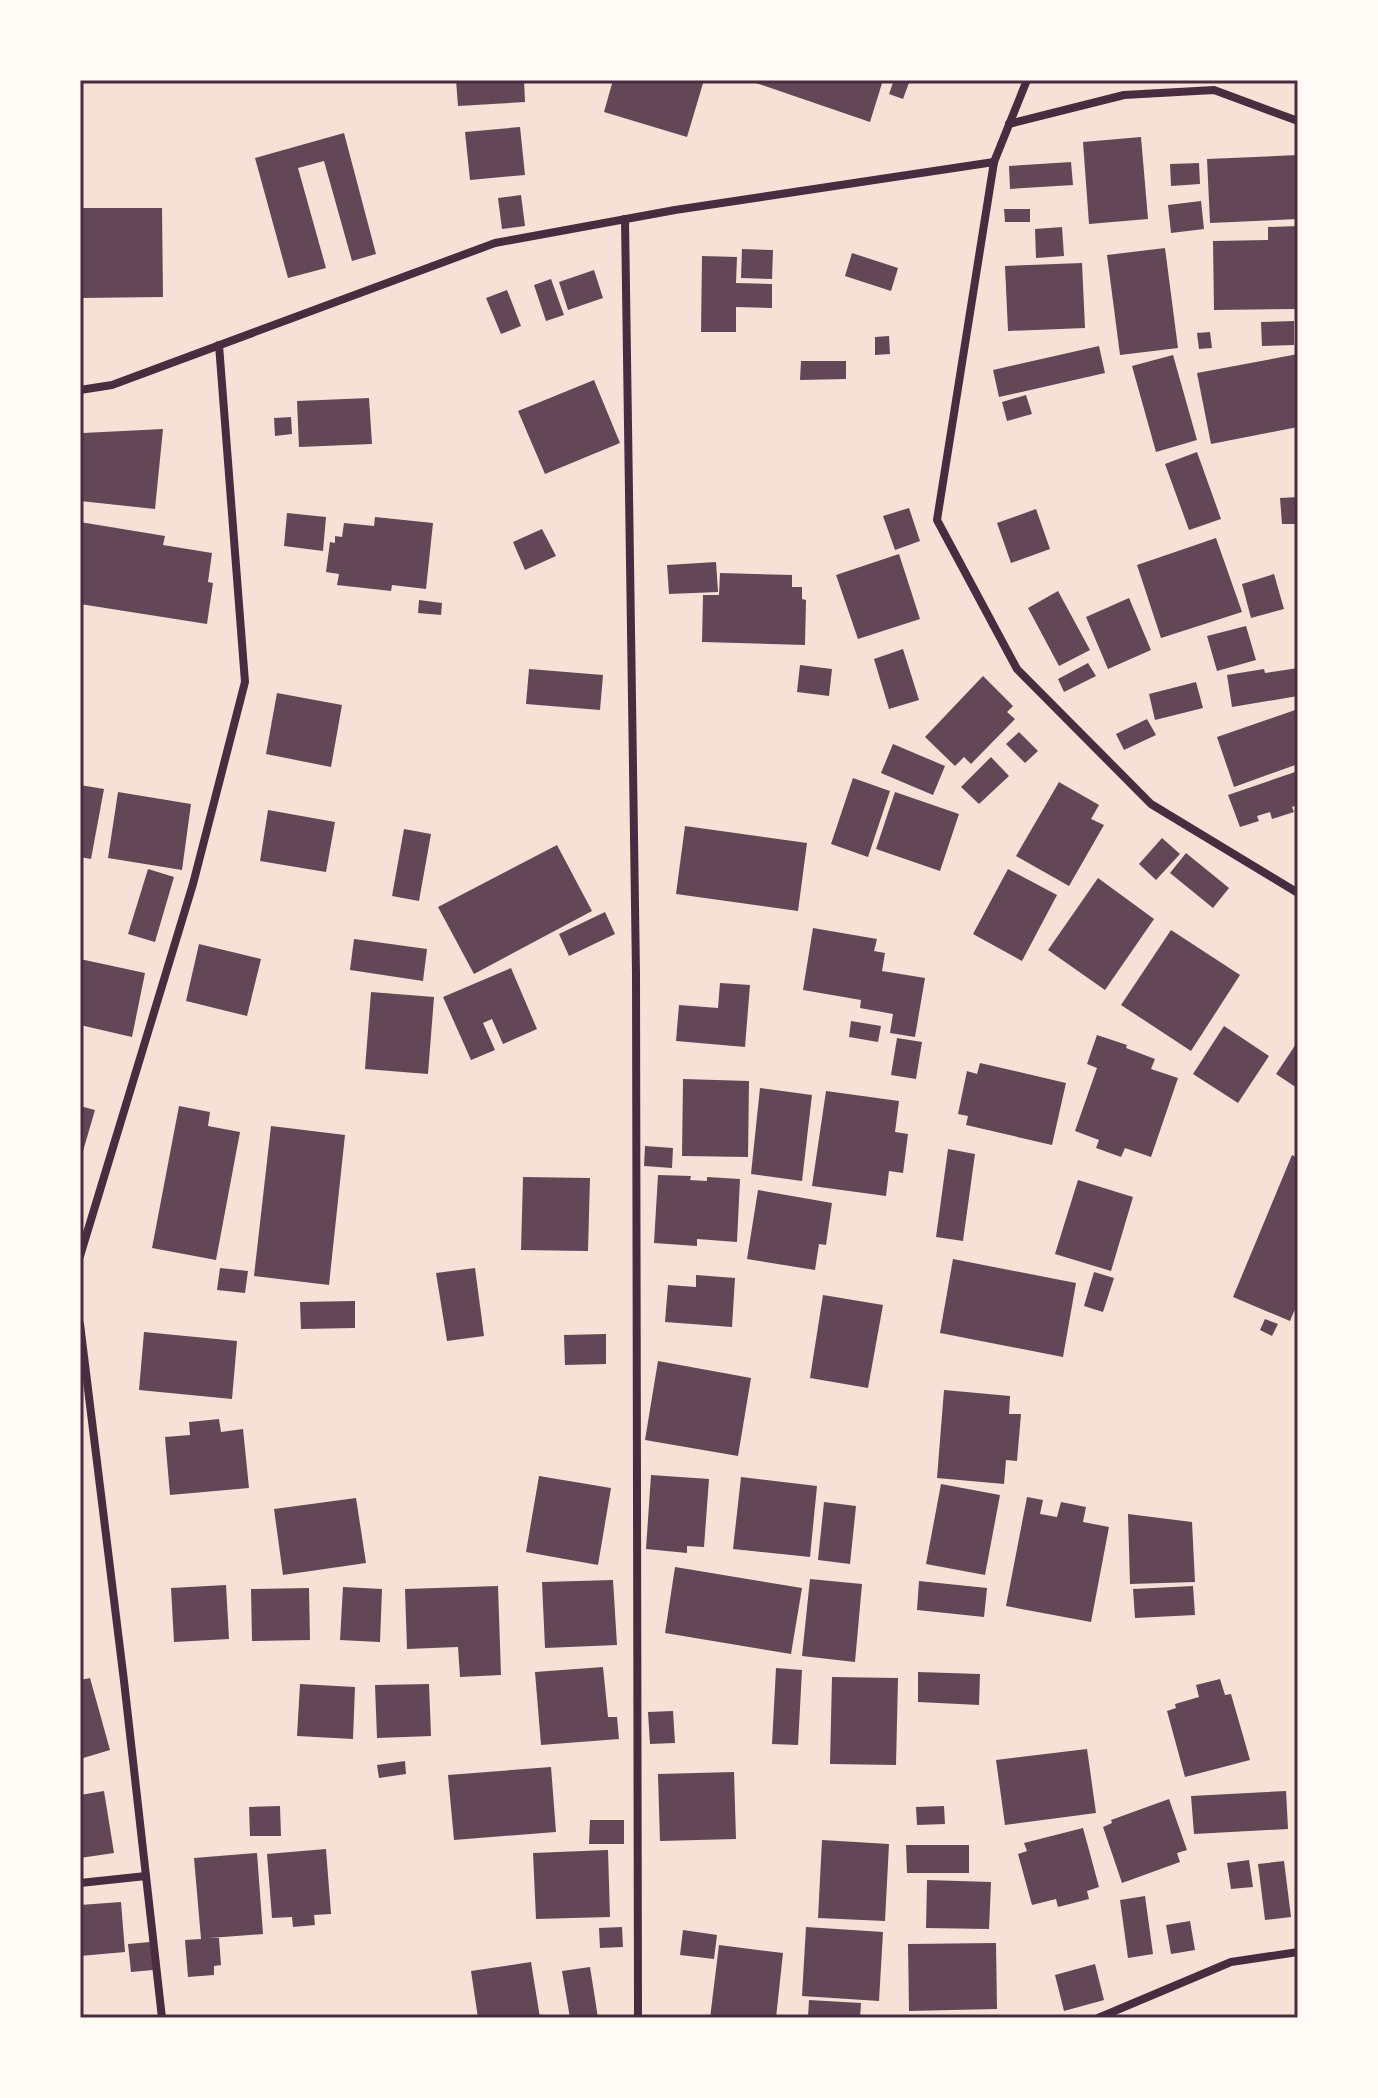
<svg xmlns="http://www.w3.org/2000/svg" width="1378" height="2098" font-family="'Exo 2',sans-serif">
	<rect width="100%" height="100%" fill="#f7e1d7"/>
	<g fill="#644757">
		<polygon points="456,80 524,80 525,102 458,106"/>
		<polygon points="613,80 704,80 687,137 604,112"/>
		<polygon points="747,80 883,80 870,122"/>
		<polygon points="894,80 910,80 903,99 889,94"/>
		<polygon points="520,127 525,175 470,180 465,132"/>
		<polygon points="344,133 376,254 352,261 324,161 298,168 326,268 288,278 255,158"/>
		<polygon points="1141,137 1148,219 1089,224 1083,142"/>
		<polygon points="1298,155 1298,219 1210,223 1207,159"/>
		<polygon points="1071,162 1073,185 1010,189 1009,166"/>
		<polygon points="1199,163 1200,184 1171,186 1170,164"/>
		<polygon points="521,195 525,226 502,229 498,198"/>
		<polygon points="1201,201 1204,229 1171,233 1168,205"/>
		<polygon points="80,208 162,208 163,297 80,298"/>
		<polygon points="1004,209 1030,209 1030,222 1005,222"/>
		<polygon points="1298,226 1298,309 1214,310 1213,241 1268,240 1268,227"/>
		<polygon points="1062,227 1064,256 1036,258 1035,229"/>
		<polygon points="1165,248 1178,348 1120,355 1107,255"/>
		<polygon points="742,249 773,250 772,279 741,278"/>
		<polygon points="852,253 898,268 891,291 845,276"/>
		<polygon points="702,256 737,257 736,283 772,284 772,308 736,307 736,332 701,332"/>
		<polygon points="1082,263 1085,328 1008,331 1005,266"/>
		<polygon points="594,270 603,298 568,310 559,282"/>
		<polygon points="551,279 564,315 546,321 534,285"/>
		<polygon points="507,290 521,326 501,334 486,298"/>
		<polygon points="1294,321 1294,345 1262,346 1261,322"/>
		<polygon points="1210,332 1212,348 1199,349 1197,333"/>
		<polygon points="889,336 890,354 875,355 875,337"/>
		<polygon points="1099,346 1105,373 999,397 993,370"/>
		<polygon points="1298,354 1298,427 1211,444 1197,373"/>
		<polygon points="1173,355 1197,440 1156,452 1132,366"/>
		<polygon points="801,361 846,361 846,379 800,380"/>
		<polygon points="594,380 620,443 545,474 518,411"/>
		<polygon points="1026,395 1032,414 1007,421 1002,402"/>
		<polygon points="369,398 372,444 299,447 297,401"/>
		<polygon points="291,417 292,434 275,436 274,418"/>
		<polygon points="163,429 155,509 80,501 83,433"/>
		<polygon points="1197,452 1221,519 1189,530 1165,464"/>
		<polygon points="1298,497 1298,524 1282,524 1280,498"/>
		<polygon points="909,508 920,541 895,550 883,516"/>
		<polygon points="1036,509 1050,549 1011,563 997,523"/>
		<polygon points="287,513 326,517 323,551 284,546"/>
		<polygon points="375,517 433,523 426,589 392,585 391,591 337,585 339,574 326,572 330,542 335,543 335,536 342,537 344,523 374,526"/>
		<polygon points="80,522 165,536 163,545 212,553 208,582 213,583 207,624 80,604"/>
		<polygon points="542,529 556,556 525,570 513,542"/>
		<polygon points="1216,538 1242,612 1161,638 1137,565"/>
		<polygon points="899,554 920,619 858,639 836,575"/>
		<polygon points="716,562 718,592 669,594 667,565"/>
		<polygon points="720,573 792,575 792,587 802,587 802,599 806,600 805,645 702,642 703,595 719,595"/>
		<polygon points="1274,574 1284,609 1251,618 1242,584"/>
		<polygon points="1058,591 1090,650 1059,666 1028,608"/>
		<polygon points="1129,598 1151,650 1108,669 1086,617"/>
		<polygon points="419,600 442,603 441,615 418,613"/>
		<polygon points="1246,626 1256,660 1217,671 1207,636"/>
		<polygon points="903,649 919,700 889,709 874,659"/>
		<polygon points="1088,663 1096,676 1064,692 1058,679"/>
		<polygon points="800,665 832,669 829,696 797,692"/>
		<polygon points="1298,668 1298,696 1232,707 1227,675 1264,669 1265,673"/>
		<polygon points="529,669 603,675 600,710 526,704"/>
		<polygon points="983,676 1013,706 1007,712 1015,719 971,764 964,757 955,766 925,737"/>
		<polygon points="1196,682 1203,708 1155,720 1149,694"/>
		<polygon points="277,693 342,705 331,767 266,754"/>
		<polygon points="1298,709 1298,764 1234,787 1217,737"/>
		<polygon points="1147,719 1156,735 1124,750 1116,734"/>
		<polygon points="1019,732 1038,751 1025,763 1006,744"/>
		<polygon points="893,744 945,766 933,795 881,773"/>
		<polygon points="991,757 1009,776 979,804 961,787"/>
		<polygon points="1298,771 1298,805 1292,807 1294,812 1272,819 1270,812 1257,816 1259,821 1240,827 1228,795"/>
		<polygon points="853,778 890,791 868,857 831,844"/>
		<polygon points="1059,782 1099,805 1091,819 1104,825 1069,886 1016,856"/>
		<polygon points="80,785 104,789 91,859 80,857"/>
		<polygon points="118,792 191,804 182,870 108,858"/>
		<polygon points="895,792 959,814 940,871 876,849"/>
		<polygon points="268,810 335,822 326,872 260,861"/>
		<polygon points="685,826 807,843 798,911 676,894"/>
		<polygon points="404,829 431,834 419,901 392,896"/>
		<polygon points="1162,838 1180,854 1156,880 1139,864"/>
		<polygon points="557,845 592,911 474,974 438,907"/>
		<polygon points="1186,853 1229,888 1213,908 1170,873"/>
		<polygon points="148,869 174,877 155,942 128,934"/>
		<polygon points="1008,869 1057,895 1022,961 973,934"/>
		<polygon points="1098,878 1154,919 1105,990 1048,950"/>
		<polygon points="605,912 615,934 569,956 559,934"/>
		<polygon points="813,928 877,939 874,951 885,953 882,971 925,978 915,1037 890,1033 893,1014 860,1008 861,1000 803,990"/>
		<polygon points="1171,930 1240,975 1191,1051 1121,1005"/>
		<polygon points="354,939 427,949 423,981 350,970"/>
		<polygon points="199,944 261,959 247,1016 186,1001"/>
		<polygon points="80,959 145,973 132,1037 80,1025"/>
		<polygon points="511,968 537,1029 503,1044 492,1019 483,1023 495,1050 471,1060 443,997"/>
		<polygon points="720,983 750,985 745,1047 676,1041 679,1005 718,1008"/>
		<polygon points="371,992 434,997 428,1074 365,1069"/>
		<polygon points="851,1021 881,1026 878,1042 849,1037"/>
		<polygon points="1224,1026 1269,1056 1238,1103 1193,1074"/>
		<polygon points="1097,1035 1127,1045 1126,1048 1155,1059 1151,1069 1178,1078 1151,1157 1125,1148 1121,1157 1096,1148 1099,1140 1075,1131 1097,1068 1087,1064"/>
		<polygon points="897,1038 922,1042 916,1079 891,1075"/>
		<polygon points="1298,1041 1298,1087 1297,1088 1276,1074"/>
		<polygon points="980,1063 1066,1083 1052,1145 966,1125 968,1116 958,1114 967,1071 977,1074"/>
		<polygon points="683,1079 749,1081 748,1157 682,1156"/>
		<polygon points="760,1088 812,1095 802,1181 751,1174"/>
		<polygon points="826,1091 899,1101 895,1132 908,1134 903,1173 889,1171 886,1196 812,1186"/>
		<polygon points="80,1106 95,1110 81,1158 80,1158"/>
		<polygon points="179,1106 210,1112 208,1126 240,1132 216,1260 152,1248"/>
		<polygon points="271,1126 345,1135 329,1285 254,1276"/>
		<polygon points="645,1146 673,1148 672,1168 644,1166"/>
		<polygon points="948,1149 975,1154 963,1241 936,1237"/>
		<polygon points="1292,1155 1298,1158 1298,1302 1290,1321 1233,1297"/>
		<polygon points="658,1175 691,1176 690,1180 707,1181 707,1177 740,1179 737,1242 697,1239 697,1246 654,1243"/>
		<polygon points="523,1177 590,1178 588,1251 521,1250"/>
		<polygon points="1078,1180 1133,1197 1111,1271 1055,1254"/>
		<polygon points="758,1190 832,1203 826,1245 819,1244 815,1270 747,1259"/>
		<polygon points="953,1259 1076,1283 1063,1357 940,1333"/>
		<polygon points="220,1268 248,1271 245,1293 217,1290"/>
		<polygon points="475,1268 484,1336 447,1341 436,1273"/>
		<polygon points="1094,1272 1114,1278 1103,1312 1084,1306"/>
		<polygon points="696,1275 735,1278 732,1327 665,1322 668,1285 696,1287"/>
		<polygon points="823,1295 883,1305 868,1388 810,1378"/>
		<polygon points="355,1301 355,1328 301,1329 300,1302"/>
		<polygon points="1265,1319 1278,1324 1272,1336 1260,1330"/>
		<polygon points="144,1332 237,1341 232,1399 139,1390"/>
		<polygon points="606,1334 606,1364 565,1365 564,1335"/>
		<polygon points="658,1361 751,1378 738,1456 645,1440"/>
		<polygon points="944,1390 1010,1396 1009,1414 1021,1414 1017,1461 1006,1460 1004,1484 937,1478"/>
		<polygon points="219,1419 221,1432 243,1429 249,1488 170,1495 165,1437 190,1435 189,1422"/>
		<polygon points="651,1475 709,1479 704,1547 687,1546 687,1553 646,1549"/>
		<polygon points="539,1476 611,1488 598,1565 526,1552"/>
		<polygon points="741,1477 817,1486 810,1557 733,1549"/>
		<polygon points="941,1484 1000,1495 985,1575 926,1564"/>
		<polygon points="1027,1497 1043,1500 1040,1514 1057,1517 1061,1502 1086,1507 1083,1522 1109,1527 1091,1622 1006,1606"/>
		<polygon points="356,1498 366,1563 283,1575 274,1509"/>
		<polygon points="824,1502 856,1506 850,1564 818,1560"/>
		<polygon points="1128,1514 1192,1522 1195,1582 1130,1584"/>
		<polygon points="675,1567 802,1588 791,1654 665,1633"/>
		<polygon points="810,1579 862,1584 855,1662 802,1656"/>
		<polygon points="613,1580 617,1645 545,1648 542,1582"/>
		<polygon points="919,1581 987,1588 984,1617 917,1610"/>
		<polygon points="226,1585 229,1639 174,1642 171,1588"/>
		<polygon points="498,1586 501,1675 460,1677 458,1647 407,1649 405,1589"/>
		<polygon points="1193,1586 1195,1615 1135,1618 1133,1589"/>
		<polygon points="343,1587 382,1589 380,1642 340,1640"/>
		<polygon points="309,1588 310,1640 252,1641 251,1589"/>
		<polygon points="603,1667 608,1717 617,1717 619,1739 541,1745 535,1672"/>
		<polygon points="776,1668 802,1670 798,1745 772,1744"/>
		<polygon points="918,1672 980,1674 979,1705 918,1702"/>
		<polygon points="832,1677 898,1678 896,1765 830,1764"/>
		<polygon points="90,1678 110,1750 80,1759 80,1680"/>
		<polygon points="1220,1679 1225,1695 1231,1694 1250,1760 1185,1777 1167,1711 1176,1708 1175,1704 1199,1697 1196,1685"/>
		<polygon points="300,1684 355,1687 353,1739 297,1736"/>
		<polygon points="429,1684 431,1736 377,1738 375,1685"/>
		<polygon points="673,1711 675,1743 650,1744 648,1712"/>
		<polygon points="1087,1749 1096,1813 1005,1825 996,1760"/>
		<polygon points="405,1761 406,1774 379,1778 377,1765"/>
		<polygon points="551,1767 556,1832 454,1840 448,1775"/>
		<polygon points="734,1772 736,1839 660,1841 658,1774"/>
		<polygon points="104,1791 114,1853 80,1858 80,1795"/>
		<polygon points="1286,1791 1288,1829 1194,1834 1191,1796"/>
		<polygon points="1169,1799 1187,1850 1177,1853 1180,1862 1122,1883 1103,1827 1112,1823 1111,1820"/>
		<polygon points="280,1806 281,1836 250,1836 249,1807"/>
		<polygon points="944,1806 945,1824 917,1825 916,1807"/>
		<polygon points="590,1820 624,1820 624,1844 589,1844"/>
		<polygon points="1083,1828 1099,1887 1087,1891 1089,1899 1058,1907 1056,1899 1032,1905 1018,1854 1027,1851 1024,1843"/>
		<polygon points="822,1840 889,1844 885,1921 818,1918"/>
		<polygon points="906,1845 969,1845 969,1873 907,1873"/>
		<polygon points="326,1849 331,1914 314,1915 315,1925 293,1927 292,1917 272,1918 267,1854"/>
		<polygon points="608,1850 610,1917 536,1919 533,1853"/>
		<polygon points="257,1853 263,1934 210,1938 219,1938 221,1965 214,1966 214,1975 188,1977 185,1940 201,1939 194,1858"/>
		<polygon points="1249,1860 1253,1887 1231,1889 1227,1863"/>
		<polygon points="1284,1861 1291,1917 1265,1920 1258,1864"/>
		<polygon points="927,1880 991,1882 989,1929 926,1928"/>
		<polygon points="1145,1896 1153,1954 1128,1958 1120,1900"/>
		<polygon points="121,1902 125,1952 80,1956 80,1905"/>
		<polygon points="1190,1921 1195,1950 1171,1954 1166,1925"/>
		<polygon points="622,1927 623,1947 600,1948 599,1928"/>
		<polygon points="806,1927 883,1932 879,2001 802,1996"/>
		<polygon points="683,1930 717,1935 714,1959 680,1955"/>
		<polygon points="150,1942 153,1970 131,1972 128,1944"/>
		<polygon points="996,1943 997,2009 909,2011 908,1944"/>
		<polygon points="719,1945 783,1953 776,2018 710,2018"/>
		<polygon points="531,1962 540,2018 478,2018 471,1971"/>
		<polygon points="1095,1964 1104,2000 1064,2011 1055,1975"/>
		<polygon points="590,1967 598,2018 570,2018 562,1971"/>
		<polygon points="809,2000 861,2003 860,2018 808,2018"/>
	</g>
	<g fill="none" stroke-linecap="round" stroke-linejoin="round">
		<g stroke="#4a2c40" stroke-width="8">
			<polyline points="1027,80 994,162 937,520 1017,669 1151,804 1298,893"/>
			<polyline points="1009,124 1124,95 1214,90 1298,121"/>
			<polyline points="625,219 636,973 638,2018"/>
			<polyline points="80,390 112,385 495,243 675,210 994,162"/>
			<polyline points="80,1256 193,884 245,682 219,345"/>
			<polyline points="80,1324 124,1681 162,2018"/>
			<polyline points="80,1883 146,1876"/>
			<polyline points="1098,2018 1231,1962 1298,1952"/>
		</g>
	</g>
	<rect width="1378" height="2098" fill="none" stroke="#fffaf5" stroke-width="164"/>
	<rect x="82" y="82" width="1214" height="1934" fill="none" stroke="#4a2c40" stroke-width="3"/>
</svg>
